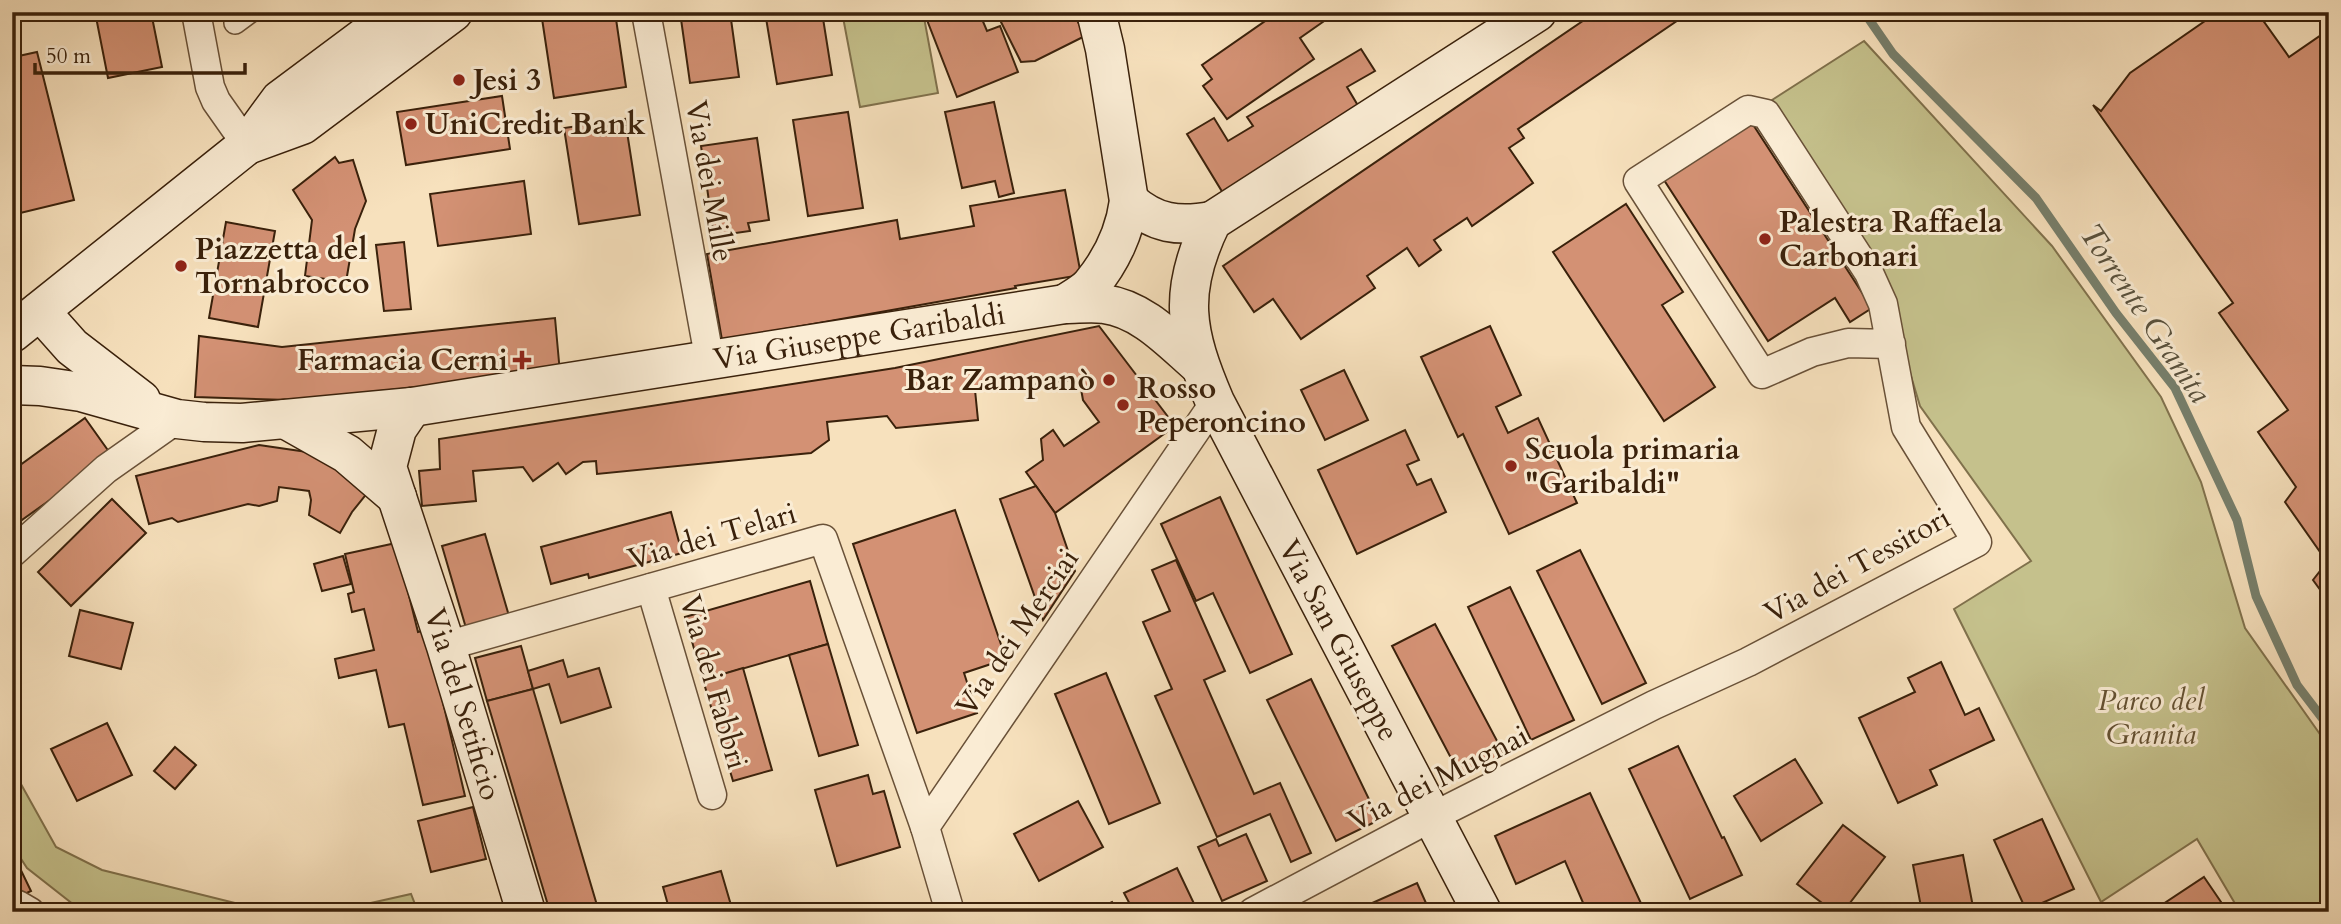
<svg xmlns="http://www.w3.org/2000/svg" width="2341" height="924" font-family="Cardo,serif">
	<rect width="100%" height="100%" fill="#f7e1bd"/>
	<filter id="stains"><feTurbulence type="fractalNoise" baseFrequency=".00286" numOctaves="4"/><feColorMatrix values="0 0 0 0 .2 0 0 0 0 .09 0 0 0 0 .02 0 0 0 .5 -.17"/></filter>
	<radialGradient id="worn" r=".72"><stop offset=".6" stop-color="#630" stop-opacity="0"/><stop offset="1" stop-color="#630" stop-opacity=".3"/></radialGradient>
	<g fill="#c5c18c" stroke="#80714c" stroke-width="2">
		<polygon points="842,12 923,12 938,93 860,107"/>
		<polygon points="1864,41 2052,246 2161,397 2201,482 2245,628 2329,747 2329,912 2240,912 2197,839 2101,902 1954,609 2031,561 1920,406 1880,273 1772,100"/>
		<polygon points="12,768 56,847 102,870 243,905 344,909 411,894 418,912 83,912 27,868 12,845"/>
	</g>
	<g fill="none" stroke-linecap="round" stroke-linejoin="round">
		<polyline stroke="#767f6c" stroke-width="9" points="1864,12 1893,54 2036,198 2116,313 2175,388 2237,520 2256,596 2297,685 2329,727"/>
	</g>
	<g fill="#d39174" stroke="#3a210b" stroke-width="2">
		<polygon points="95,12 151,12 162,67 108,78"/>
		<polygon points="541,12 615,12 626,87 554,98"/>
		<polygon points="680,12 730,12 739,77 690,83"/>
		<polygon points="765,12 822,12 832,75 777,84"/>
		<polygon points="947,12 979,12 987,31 1000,26 1018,72 957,97 927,20"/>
		<polygon points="996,12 1073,12 1085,36 1035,61 1021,62"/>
		<polygon points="1278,12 1337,12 1300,38 1314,59 1227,119 1203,86 1212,79 1202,65"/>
		<polygon points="1596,12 1690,12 1518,129 1524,138 1509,148 1533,183 1472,226 1467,218 1434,240 1441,250 1419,266 1407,248 1367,276 1375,288 1301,339 1273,299 1254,312 1223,266"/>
		<polygon points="2218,12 2257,12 2289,57 2327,31 2329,34 2329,602 2313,580 2327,562 2285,502 2296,487 2258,432 2288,410 2219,313 2233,303 2093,105 2101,111 2130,73"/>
		<polygon points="1361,49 1375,71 1347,87 1360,109 1226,198 1187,134 1214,118 1228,141 1253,126 1247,117"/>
		<polygon points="12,51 14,57 37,52 74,200 12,215"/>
		<polygon points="502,96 510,149 406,165 397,112"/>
		<polygon points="994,102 1014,193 999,197 995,181 962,188 945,112"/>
		<polygon points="848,112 863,208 808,216 793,120"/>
		<polygon points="625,119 640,215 579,224 564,128"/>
		<polygon points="1752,123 1872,308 1850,322 1835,298 1768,341 1664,180"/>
		<polygon points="757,138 769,220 748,223 750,231 714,236 701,146"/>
		<polygon points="335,157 339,163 353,160 366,201 355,229 346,282 305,276 312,220 293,190"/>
		<polygon points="524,181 531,234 438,246 430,194"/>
		<polygon points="1065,190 1081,275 1015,286 1016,288 722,340 707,254 897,220 900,239 974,226 970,206"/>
		<polygon points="1626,204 1683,292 1662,305 1715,387 1664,421 1553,252"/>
		<polygon points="226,222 275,231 258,327 209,318"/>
		<polygon points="404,242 411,309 384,311 376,245"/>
		<polygon points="555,318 560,373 289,400 195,397 199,336 282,347"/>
		<polygon points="1099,326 1175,426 1055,513 1026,472 1043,460 1041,439 1053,430 1064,446 1099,422 1083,400 1081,389 1075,380 975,390 978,420 896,428 887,416 827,422 829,440 811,453 597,474 596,461 583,462 566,474 558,463 533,481 523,467 473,471 476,501 422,506 419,471 440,469 439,439 895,368"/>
		<polygon points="1490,326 1521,395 1496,407 1508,433 1538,418 1577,503 1509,534 1463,434 1458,437 1421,357"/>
		<polygon points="1344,370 1368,420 1325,440 1301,390"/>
		<polygon points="85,418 112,456 12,527 12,471"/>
		<polygon points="1405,430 1419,460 1407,465 1417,485 1431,479 1446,512 1357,554 1318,470"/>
		<polygon points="259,445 314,453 372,487 352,512 340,533 309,515 311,500 309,491 279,487 277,501 259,506 248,504 178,522 172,518 149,524 136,476"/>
		<polygon points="1036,486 1055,513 1075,571 1043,620 1000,499"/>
		<polygon points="1220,497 1292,654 1250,673 1213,593 1196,601 1161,524"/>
		<polygon points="112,499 146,533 71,606 38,572"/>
		<polygon points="955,510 1006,659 964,673 977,713 917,733 853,544"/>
		<polygon points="671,512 682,553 589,578 588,574 551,584 541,547"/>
		<polygon points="485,534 509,616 466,628 442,546"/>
		<polygon points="396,543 418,632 426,630 465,796 423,805 404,724 389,727 376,670 339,678 335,659 374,650 364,609 352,612 348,594 354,592 345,554"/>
		<polygon points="1580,550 1646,683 1602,704 1537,571"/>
		<polygon points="343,556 351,584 322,591 314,564"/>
		<polygon points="1176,560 1225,671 1204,680 1254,794 1280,783 1311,853 1291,862 1270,814 1217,837 1155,696 1172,689 1143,622 1170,611 1152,570"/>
		<polygon points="810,581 828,644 703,680 685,617"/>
		<polygon points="1510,587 1574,720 1531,740 1468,607"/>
		<polygon points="80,610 133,623 121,669 69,656"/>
		<polygon points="1435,624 1504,754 1461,777 1392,646"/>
		<polygon points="828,644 858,745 819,756 789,655"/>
		<polygon points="521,646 533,689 487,701 475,658"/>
		<polygon points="563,660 568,677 599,668 611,707 561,723 549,684 533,689 528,671"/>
		<polygon points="1941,662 1965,715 1979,708 1994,740 1930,770 1937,785 1898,803 1859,718 1915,692 1908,678"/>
		<polygon points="743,668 772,770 733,781 703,680"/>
		<polygon points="1106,673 1160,803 1109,824 1055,694"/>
		<polygon points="1311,679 1379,820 1336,841 1267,700"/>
		<polygon points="533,689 599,912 550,912 487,701"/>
		<polygon points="107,723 132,775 77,801 51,749"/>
		<polygon points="1678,746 1722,838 1724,837 1742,875 1690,899 1629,769"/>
		<polygon points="175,747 196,765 175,789 154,771"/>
		<polygon points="1795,759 1822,803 1761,841 1734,796"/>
		<polygon points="868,775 873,794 884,791 900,847 837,866 815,790"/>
		<polygon points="1590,793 1645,912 1587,912 1565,861 1516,884 1495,836"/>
		<polygon points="1078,801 1103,847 1039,881 1014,834"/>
		<polygon points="473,807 486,859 431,872 418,821"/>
		<polygon points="2042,819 2074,889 2026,910 1994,840"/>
		<polygon points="1843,825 1885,857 1843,912 1834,912 1797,884"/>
		<polygon points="1246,834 1267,881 1222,901 1198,847 1216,839 1219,846"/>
		<polygon points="1963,855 1974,912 1922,912 1913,865"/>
		<polygon points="16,860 31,891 12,900 12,861"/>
		<polygon points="1177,868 1198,912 1134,912 1124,893"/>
		<polygon points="721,871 733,912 670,912 663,887"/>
		<polygon points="2204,877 2221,902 2207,912 2151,912"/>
		<polygon points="1417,883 1430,912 1352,912"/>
		<polygon points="1112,902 1117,912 1091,912"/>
		<polygon points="641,905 643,912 620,912"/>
	</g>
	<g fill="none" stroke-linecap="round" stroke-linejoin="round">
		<defs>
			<polyline id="pedestrian" points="235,23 250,12"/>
			<g id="minor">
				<polyline points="196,12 210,87 216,101 247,145"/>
				<polyline points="646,12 710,362"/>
				<polyline points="12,553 106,469 177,419"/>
				<polyline points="651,588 712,795"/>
				<polyline points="446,646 823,539 925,827"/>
				<polyline points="12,908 18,905 30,912"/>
				<polyline points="950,912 925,827 1215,402"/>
				<polyline points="1253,912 1432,817 1654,705 1748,662 1977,542 1906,427 1883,304 1869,273 1766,114 1748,110 1638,181 1762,374 1812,352 1848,343 1891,344"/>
			</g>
			<g id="secondary">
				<polyline points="247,145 302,125 453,12"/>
				<path d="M 1129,201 C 1155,224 1178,227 1212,221"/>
				<path d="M 1065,304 C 1074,298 1085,292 1091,285 C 1111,261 1125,231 1129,201 L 1105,49 L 1096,12"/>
				<polyline points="40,311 72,347 141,400"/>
				<polyline points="12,333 247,145 280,100 398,12"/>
				<path id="s1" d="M 12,385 L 40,386 L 81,392 L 177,419 L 204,422 L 242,423 L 412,407 L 1065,304 C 1078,304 1092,302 1104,304 C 1143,309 1172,342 1200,366"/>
				<path id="s2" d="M 412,407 L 397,429 L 387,467 L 446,646 L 526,912"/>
				<polyline points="285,419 347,454 397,497"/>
				<path d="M 1482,912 L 1215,402 C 1185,332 1177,292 1212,221 L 1537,12"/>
			</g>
		</defs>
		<use href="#pedestrian" stroke="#695138" stroke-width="24"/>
		<use href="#minor" stroke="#695138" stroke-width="31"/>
		<use href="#secondary" stroke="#3a210b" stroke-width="41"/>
		<use href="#pedestrian" stroke="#faecd4" stroke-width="21"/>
		<use href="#minor" stroke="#faecd4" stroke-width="28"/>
		<use href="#secondary" stroke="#faecd4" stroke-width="38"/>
	</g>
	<g fill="#8f2418" stroke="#faecd4" stroke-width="2.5">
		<circle cx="459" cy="80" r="7"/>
		<circle cx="411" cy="124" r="7"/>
		<circle cx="1765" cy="239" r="7"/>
		<circle cx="181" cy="266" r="7"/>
		<path d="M518.5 349.5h7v7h7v7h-7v7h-7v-7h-7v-7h7z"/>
		<circle cx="1109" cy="380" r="7"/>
		<circle cx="1123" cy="405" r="7"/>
		<circle cx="1511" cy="466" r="7"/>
	</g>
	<g text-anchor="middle" stroke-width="6" stroke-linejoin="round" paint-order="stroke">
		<g font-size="30" font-weight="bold" fill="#3a210b" stroke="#faecd4" text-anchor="start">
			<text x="473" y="90">Jesi 3</text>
			<text x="425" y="134">UniCredit Bank</text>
			<text x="1779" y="232">Palestra Raffaela<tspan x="1779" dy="34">Carbonari</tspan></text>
			<text x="195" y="259">Piazzetta del<tspan x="195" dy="34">Tornabrocco</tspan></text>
			<text x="508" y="370" text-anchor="end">Farmacia Cerni</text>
			<text x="1095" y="390" text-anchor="end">Bar Zampanò</text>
			<text x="1137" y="398">Rosso<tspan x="1137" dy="34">Peperoncino</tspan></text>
			<text x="1525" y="459">Scuola primaria<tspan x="1525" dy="34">"Garibaldi"</tspan></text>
		</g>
		<g font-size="30" fill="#3a210b" stroke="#faecd4">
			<text transform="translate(710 181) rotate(80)" y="10">Via dei Mille</text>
			<text dy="10" stroke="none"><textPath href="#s1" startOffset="858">Via Giuseppe Garibaldi</textPath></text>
			<text transform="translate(712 536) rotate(-16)" y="10">Via dei Telari</text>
			<text transform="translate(1857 565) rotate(-29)" y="10">Via dei Tessitori</text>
			<text transform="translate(1017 632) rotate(-56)" y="10">Via dei Merciai</text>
			<text transform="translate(1339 640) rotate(62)" y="10">Via San Giuseppe</text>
			<text transform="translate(714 682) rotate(74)" y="10">Via dei Fabbri</text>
			<text dy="10" stroke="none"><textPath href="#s2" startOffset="315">Via del Setificio</textPath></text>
			<text transform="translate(1438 778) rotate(-27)" y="10">Via dei Mugnai</text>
		</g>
		<g font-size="30" font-style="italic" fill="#645132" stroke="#faecd4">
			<text x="2151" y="710">Parco del<tspan x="2151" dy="34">Granita</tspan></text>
		</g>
		<g font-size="32" font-style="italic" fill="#58503c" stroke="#faecd4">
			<text transform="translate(2146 313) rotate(56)" y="11">Torrente Granita</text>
		</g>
	</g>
	<rect width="2341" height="924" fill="none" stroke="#f7e1bd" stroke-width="42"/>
	<rect x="14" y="14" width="2313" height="896" fill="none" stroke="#3a210b" stroke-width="3.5"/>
	<rect x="21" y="21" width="2299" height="882" fill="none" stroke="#3a210b" stroke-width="2"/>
	<path d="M35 63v10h210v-10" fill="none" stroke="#3a210b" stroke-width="3.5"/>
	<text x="46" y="63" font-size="21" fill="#3a210b" stroke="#faecd4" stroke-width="5" paint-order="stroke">50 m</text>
	<rect width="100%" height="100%" filter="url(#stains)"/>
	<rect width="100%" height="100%" fill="url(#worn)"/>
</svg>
